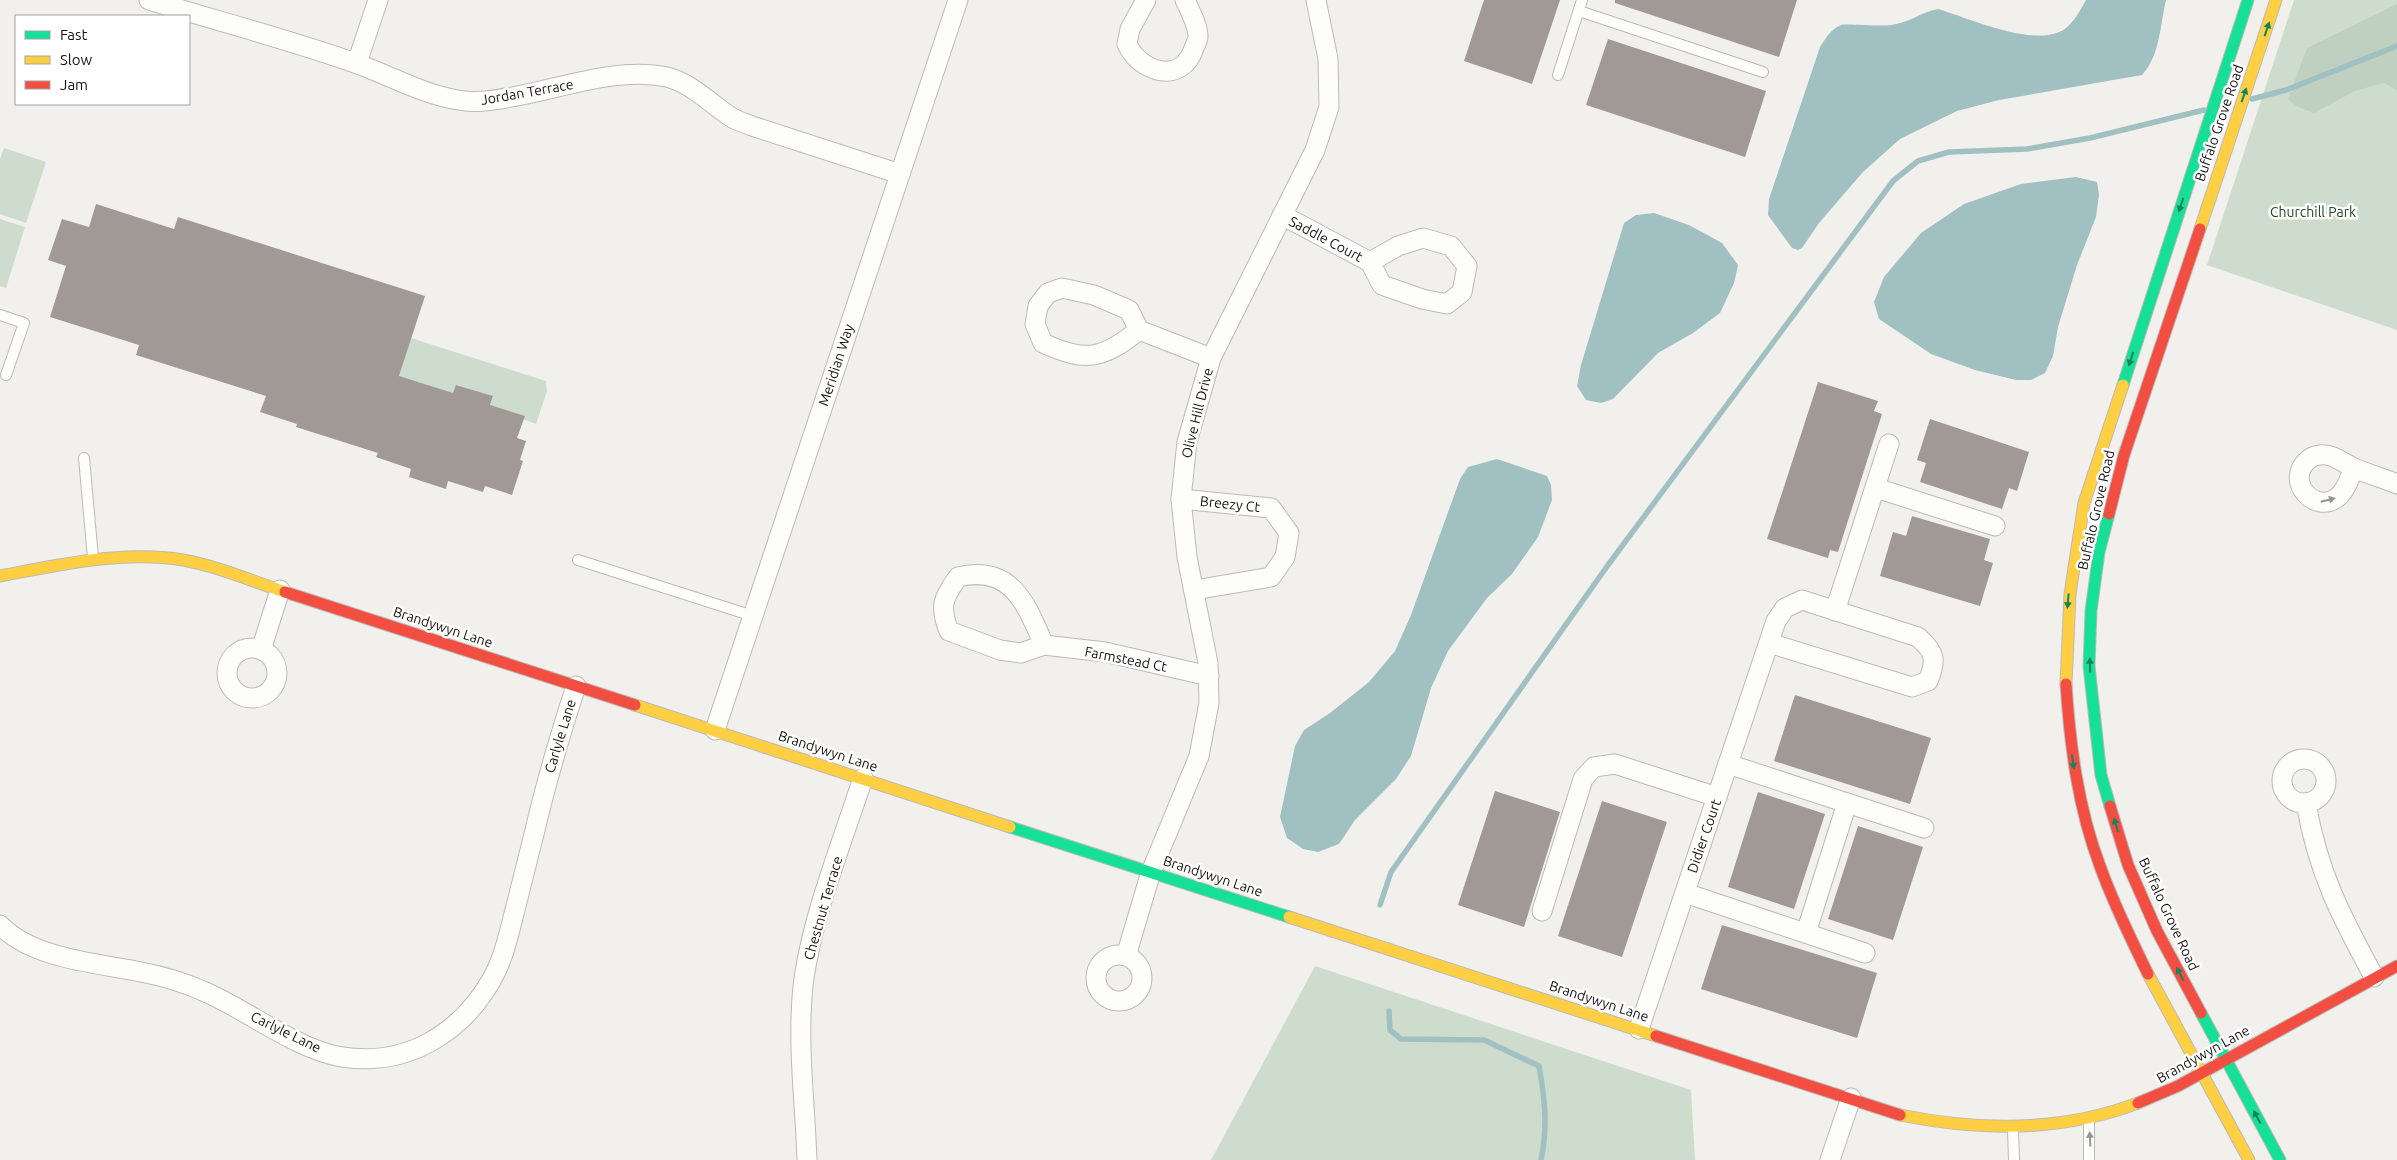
<svg xmlns="http://www.w3.org/2000/svg" width="2397" height="1160" font-family="Ubuntu,sans-serif">
	<rect width="100%" height="100%" fill="#f2f0ed"/>
	<g fill="#cedccd">
		<polygon points="2294,0 2397,0 2397,330 2207,265"/>
		<polygon points="4,148 46,162 26,223 0,214 0,159"/>
		<polygon points="0,219 25,227 6,288 0,286"/>
		<polygon points="411,338 546,381 547,391 536,424 523,419 524,416 490,406 493,396 457,385 453,395 419,382 393,396"/>
		<polygon points="1315,966 1691,1090 1695,1160 1211,1160"/>
	</g>
	<polygon fill="#c0d0c0" points="2397,4 2397,90 2384,83 2355,91 2314,113 2298,107 2288,99 2307,48"/>
	<g fill="#a1c0c2">
		<path d="M 2086,0 L 2166,0 C 2160,25 2160,56 2142,75 L 1999,100 L 1957,111 L 1900,139 L 1863,172 L 1819,223 L 1802,248 L 1798,250 L 1792,248 L 1768,215 L 1769,199 L 1820,47 C 1826,38 1830,30 1841,25 C 1846,23 1881,27 1891,25 C 1909,23 1921,12 1938,9 C 1969,18 2038,50 2066,28 C 2074,22 2081,9 2086,0 Z"/>
		<polygon points="2076,177 2097,182 2099,195 2096,217 2077,265 2058,327 2053,356 2045,373 2031,380 2016,380 1975,370 1931,354 1879,319 1874,302 1884,277 1921,233 1964,204 2021,184"/>
		<polygon points="1654,213 1689,225 1722,243 1738,265 1734,283 1720,313 1693,333 1658,353 1613,399 1601,403 1586,400 1577,386 1581,365 1624,223 1636,215"/>
		<polygon points="1497,459 1547,476 1551,485 1552,500 1538,537 1512,574 1487,598 1448,651 1431,688 1411,756 1396,779 1355,820 1339,844 1318,852 1303,849 1287,838 1280,817 1295,746 1304,730 1330,713 1369,682 1395,651 1411,615 1460,479 1468,467"/>
	</g>
	<g fill="none" stroke-linecap="round" stroke-linejoin="round">
		<g stroke="#a1c0c2" stroke-width="5.5">
			<polyline points="2252,99 2286,90 2397,46"/>
			<polyline points="1380,905 1391,872 1608,565 1893,181 1918,161 1949,152 2027,149 2090,138 2204,110"/>
			<path d="M 1389,1011 L 1390,1030 L 1401,1039 L 1484,1040 L 1539,1066 C 1545,1100 1548,1126 1541,1160"/>
		</g>
	</g>
	<g fill="#a19996">
		<polygon points="1484,0 1560,0 1532,84 1464,61"/>
		<polygon points="1615,0 1797,0 1779,57 1615,3"/>
		<polygon points="1608,39 1766,91 1745,157 1586,105"/>
		<polygon points="96,204 174,229 178,217 425,296 399,376 453,393 456,385 493,396 490,405 525,416 517,438 526,441 520,460 523,461 512,495 485,486 483,492 448,481 446,489 409,477 411,469 376,457 378,453 296,427 297,424 260,412 266,396 136,355 139,345 50,317 66,266 48,260 62,219 89,227"/>
		<polygon points="1818,382 1878,401 1874,411 1882,414 1838,552 1830,550 1828,558 1767,539"/>
		<polygon points="1930,419 2029,452 2017,491 2009,488 2002,509 1920,482 1926,463 1917,460"/>
		<polygon points="1912,516 1990,539 1984,560 1993,563 1980,606 1880,576 1893,532 1906,536"/>
		<polygon points="1795,695 1931,738 1910,804 1774,761"/>
		<polygon points="1495,791 1560,812 1524,927 1458,905"/>
		<polygon points="1758,792 1825,814 1794,909 1728,887"/>
		<polygon points="1602,801 1667,822 1622,957 1558,936"/>
		<polygon points="1858,826 1923,847 1893,940 1828,919"/>
		<polygon points="1722,925 1877,973 1857,1038 1701,989"/>
	</g>
	<g fill="none" stroke-linecap="round" stroke-linejoin="round">
		<defs>
			<g id="lane">
				<polyline points="1579,11 1763,72"/>
				<polyline points="1558,75 1582,0"/>
				<polyline points="0,315 24,323 6,375"/>
				<polyline points="84,458 93,558"/>
				<polyline points="578,560 753,616"/>
				<polyline points="2089,1119 2089,1160"/>
				<polyline points="2013,1128 2014,1160"/>
			</g>
			<g id="street">
				<path d="M 149,0 C 217,21 287,39 355,63 C 389,75 422,94 458,100 C 479,104 501,99 522,95 C 568,86 620,67 667,77 C 691,83 711,104 731,117 C 737,121 745,123 752,126 L 900,174"/>
				<path d="M 1146,0 L 1130,29 L 1127,44 C 1140,73 1182,85 1194,48 C 1195,45 1198,40 1198,37 C 1198,25 1190,11 1185,0"/>
				<polyline points="357,63 378,0"/>
				<polyline points="1282,215 1370,262 1382,285 1422,299 1447,304 1462,292 1467,266 1451,246 1423,238 1398,246 1370,262"/>
				<path d="M 1139,330 C 1103,359 1086,363 1043,343 L 1035,324 L 1038,306 L 1048,293 L 1062,288 L 1094,295 L 1129,310 L 1139,330 L 1211,358"/>
				<path d="M 2354,468 C 2350,477 2347,488 2340,495 C 2317,518 2283,481 2308,460 C 2312,456 2320,454 2326,455 C 2336,456 2345,464 2354,468 C 2368,474 2383,478 2397,484"/>
				<polyline points="1876,488 1995,526"/>
				<polyline points="1181,499 1271,508 1289,533 1285,557 1271,577 1194,590"/>
				<polyline points="1835,611 1889,444"/>
				<path d="M 1044,645 C 1026,604 1012,564 958,577 C 943,598 939,606 949,631 L 1000,650 L 1021,653 L 1044,645 L 1105,652 L 1209,676"/>
				<circle cx="252" cy="673" r="25"/>
				<polyline points="261,650 280,590"/>
				<polyline points="715,730 958,0"/>
				<circle cx="2304" cy="781" r="22"/>
				<polyline points="1728,764 1847,803"/>
				<path d="M 2306,803 C 2318,873 2341,916 2374,977"/>
				<polyline points="1685,893 1865,953"/>
				<polyline points="1542,911 1583,779 1594,767 1615,764 1717,797"/>
				<path d="M 0,925 C 33,959 97,963 141,972 C 162,976 183,982 203,991 C 246,1009 297,1050 342,1057 C 406,1067 461,1034 492,979 C 504,958 509,933 515,910 C 522,882 529,854 536,826 C 547,779 561,732 576,686"/>
				<polyline points="1806,933 1847,803 1924,828"/>
				<circle cx="1119" cy="978" r="23"/>
				<polyline points="1126,956 1151,872 1199,756 1209,703 1208,663 1187,557 1181,499 1187,442 1211,358 1315,150 1329,107 1328,59 1316,0"/>
				<path d="M 1639,1029 L 1776,621 L 1785,608 L 1802,600 L 1918,637 C 1935,652 1937,660 1928,681 L 1912,687 L 1769,643"/>
				<path d="M 807,1160 C 805,1103 797,1043 803,986 C 811,919 842,843 863,778"/>
				<polyline points="1830,1160 1851,1098"/>
			</g>
			<g id="fast">
				<polyline points="2123,385 2248,0"/>
				<polyline points="2109,514 2099,552 2091,611 2089,666 2101,775 2110,806"/>
				<polyline points="1010,827 1289,917"/>
				<polyline points="2201,1013 2280,1160"/>
			</g>
			<g id="slow">
				<polyline points="2200,229 2276,0"/>
				<path d="M 0,576 C 60,565 122,550 183,560 C 217,566 252,581 285,592"/>
				<polyline points="2066,684 2070,594 2084,503 2123,385"/>
				<polyline points="635,705 1010,827"/>
				<polyline points="1289,917 1656,1036"/>
				<polyline points="2148,974 2249,1160"/>
				<path d="M 1900,1115 C 1979,1131 2062,1132 2138,1103"/>
			</g>
			<g id="jam">
				<polyline points="2109,514 2124,455 2200,229"/>
				<polyline points="285,592 635,705"/>
				<path d="M 2066,684 C 2070,745 2078,808 2100,866 C 2113,903 2131,939 2148,974"/>
				<polyline points="2110,806 2128,865 2157,931 2201,1013"/>
				<polyline points="1656,1036 1900,1115"/>
				<polyline points="2138,1103 2178,1086 2397,966"/>
			</g>
		</defs>
		<use href="#lane" stroke="#bcbab7" stroke-width="12"/>
		<use href="#street" stroke="#bcbab7" stroke-width="21"/>
		<use href="#fast" stroke="#bcbab7" stroke-width="13"/>
		<use href="#slow" stroke="#bcbab7" stroke-width="13"/>
		<use href="#jam" stroke="#bcbab7" stroke-width="13"/>
		<use href="#lane" stroke="#fdfdfc" stroke-width="10"/>
		<use href="#street" stroke="#fdfdfc" stroke-width="19"/>
		<use href="#fast" stroke="#16e098" stroke-width="11"/>
		<use href="#slow" stroke="#ffcf43" stroke-width="11"/>
		<use href="#jam" stroke="#f24e42" stroke-width="11"/>
	</g>
	<defs><path id="oneway-solid" d="M-6-.8H1V-3.2L6.5 0L1 3.2V.8H-6Z" transform="scale(1.25)"/></defs>
	<g fill="#16845b">
		<use href="#oneway-solid" transform="translate(2267 29) rotate(-71)"/>
		<use href="#oneway-solid" transform="translate(2244 95) rotate(-71)"/>
		<use href="#oneway-solid" transform="translate(2181 205) rotate(108)"/>
		<use href="#oneway-solid" transform="translate(2131 359) rotate(108)"/>
		<use href="#oneway-solid" transform="translate(2068 601) rotate(95)"/>
		<use href="#oneway-solid" transform="translate(2090 665) rotate(-91)"/>
		<use href="#oneway-solid" transform="translate(2073 762) rotate(81)"/>
		<use href="#oneway-solid" transform="translate(2116 825) rotate(-106)"/>
		<use href="#oneway-solid" transform="translate(2180 974) rotate(-118)"/>
		<use href="#oneway-solid" transform="translate(2257 1117) rotate(-119)"/>
	</g>
	<g fill="#959492">
		<use href="#oneway-solid" transform="translate(2328 500) rotate(-14)"/>
		<use href="#oneway-solid" transform="translate(2090 1139) rotate(-93)"/>
	</g>
	<g text-anchor="middle" stroke-width="5" stroke-linejoin="round" paint-order="stroke">
		<g font-size="14" fill="#151311" stroke="#fff">
			<text transform="translate(527 92) rotate(-10)" y="5">Jordan Terrace</text>
			<text transform="translate(2219 123) rotate(-71)" y="5">Buffalo Grove Road</text>
			<text transform="translate(1326 239) rotate(28)" y="5">Saddle Court</text>
			<text transform="translate(836 365) rotate(-72)" y="5">Meridian Way</text>
			<text transform="translate(1197 413) rotate(-76)" y="5">Olive Hill Drive</text>
			<text transform="translate(1230 504) rotate(6)" y="5">Breezy Ct</text>
			<text transform="translate(2096 510) rotate(-77)" y="5">Buffalo Grove Road</text>
			<text transform="translate(443 627) rotate(18)" y="5">Brandywyn Lane</text>
			<text transform="translate(1126 659) rotate(11)" y="5">Farmstead Ct</text>
			<text transform="translate(560 736) rotate(-73)" y="5">Carlyle Lane</text>
			<text transform="translate(828 751) rotate(18)" y="5">Brandywyn Lane</text>
			<text transform="translate(1704 836) rotate(-71)" y="5">Didier Court</text>
			<text transform="translate(1213 876) rotate(18)" y="5">Brandywyn Lane</text>
			<text transform="translate(823 908) rotate(-74)" y="5">Chestnut Terrace</text>
			<text transform="translate(2169 914) rotate(65)" y="5">Buffalo Grove Road</text>
			<text transform="translate(1599 1001) rotate(18)" y="5">Brandywyn Lane</text>
			<text transform="translate(286 1032) rotate(26)" y="5">Carlyle Lane</text>
			<text transform="translate(2203 1054) rotate(-29)" y="5">Brandywyn Lane</text>
		</g>
		<g font-size="14" fill="#1c4924" stroke="#fff">
			<text x="2313" y="217">Churchill Park</text>
		</g>
	</g>
	<rect x="15" y="15" width="175" height="90" fill="#ffffff" stroke="#a1a1a0"/>
	<rect x="25" y="31" width="25" height="8" fill="#16e098" stroke="#a1a1a0"/>
	<text x="60" y="40" font-size="15" fill="#151311">Fast</text>
	<rect x="25" y="56" width="25" height="8" fill="#ffcf43" stroke="#a1a1a0"/>
	<text x="60" y="65" font-size="15" fill="#151311">Slow</text>
	<rect x="25" y="81" width="25" height="8" fill="#f24e42" stroke="#a1a1a0"/>
	<text x="60" y="90" font-size="15" fill="#151311">Jam</text>
</svg>
